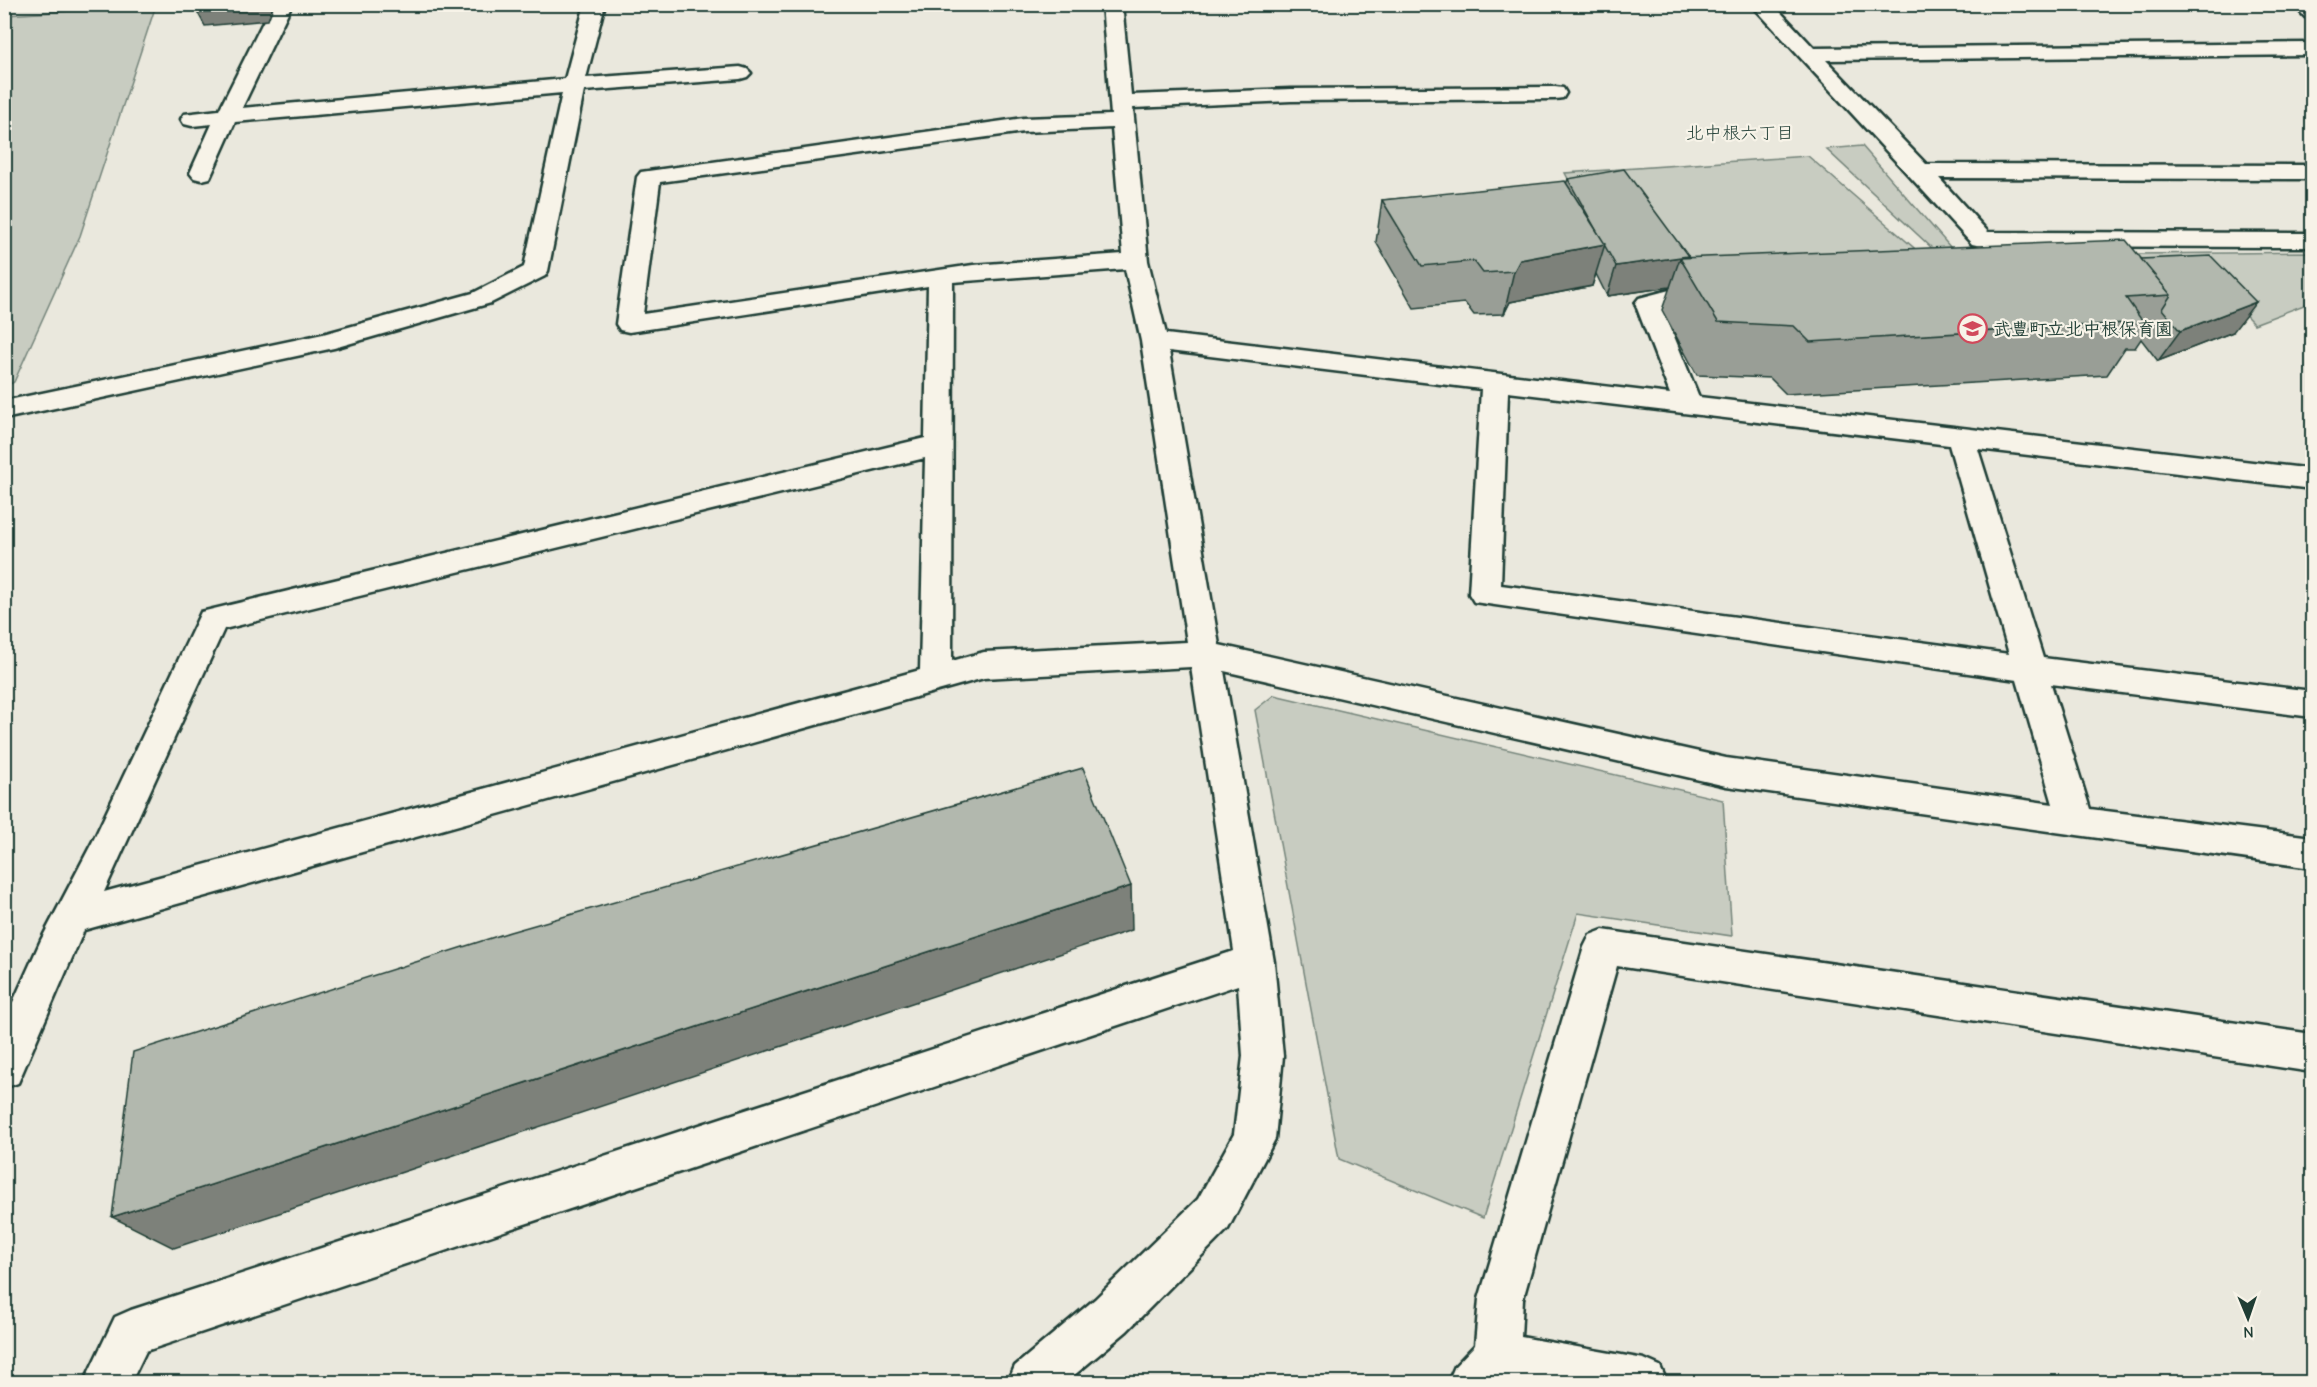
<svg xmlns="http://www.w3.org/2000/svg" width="2317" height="1387" font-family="'Comic Neue','Klee One',sans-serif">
	<rect width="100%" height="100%" fill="#eae8dd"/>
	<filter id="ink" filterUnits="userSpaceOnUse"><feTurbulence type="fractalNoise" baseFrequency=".0167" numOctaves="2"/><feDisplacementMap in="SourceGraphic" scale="12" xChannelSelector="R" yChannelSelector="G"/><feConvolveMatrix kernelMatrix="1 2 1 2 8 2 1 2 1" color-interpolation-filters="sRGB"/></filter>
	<g filter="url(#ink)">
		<g fill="#c8ccc1" stroke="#74847a" stroke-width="1.5">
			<polygon points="121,4 156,5 80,236 14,382 5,387 5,15 88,10"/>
			<polygon points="1862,146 1958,256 2312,252 2312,302 2254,324 2213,281 1947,262 1826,149"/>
			<polygon points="1808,156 1935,266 1704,289 1575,192 1565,173"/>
			<polygon points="1274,695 1723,800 1732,936 1578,913 1483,1218 1339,1159 1255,710"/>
		</g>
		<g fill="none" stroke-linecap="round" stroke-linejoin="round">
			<defs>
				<g id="minor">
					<polygon points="272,4 292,4 242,108 565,79 585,4 605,4 586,78 740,67 747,69 751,73 747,77 740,79 584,91 548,271 545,276 491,303 334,348 4,419 4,401 323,334 473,293 524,267 562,93 235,122 210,178 202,180 194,178 190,173 212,124 192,126 184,124 181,119 184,114 219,110"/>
					<path d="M 1102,4 L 1122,4 L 1131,95 L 1291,89 L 1555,87 L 1563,88 L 1566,93 L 1563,98 L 1555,99 L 1291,101 L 1133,108 L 1148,261 L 1166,334 L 1670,394 L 1635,303 L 1639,298 L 1704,281 L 1713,284 L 1717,289 L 1713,294 L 1662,307 L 1699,397 L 2312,469 L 2312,489 L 1978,449 L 2043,658 L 2312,691 L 2312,717 L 2051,684 L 2090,809 L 2312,837 L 2312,868 L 1726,786 L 1224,671 L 1274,962 L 1283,1056 L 1275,1139 L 1228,1229 L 1127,1331 L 1066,1382 L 1008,1382 L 1015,1366 L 1095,1299 L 1198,1199 L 1234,1134 L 1243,1056 L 1238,985 L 146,1351 L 131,1382 L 84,1382 L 115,1317 L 131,1310 L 1234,951 L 1191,667 L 984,678 L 84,930 L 18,1083 L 4,1088 L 4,1022 L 41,940 L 93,841 L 201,612 L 925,438 L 928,286 L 629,332 L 620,330 L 616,324 L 637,177 L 641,172 L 1024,118 L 1111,115 ZM 1112,128 L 1123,254 L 973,265 L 643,314 L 660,182 L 1024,132 ZM 1125,269 L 1141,341 L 1187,642 L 984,652 L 952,661 L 953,282 ZM 1169,351 L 1481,389 L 1469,594 L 1474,602 L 2017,680 L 2053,804 L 1726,758 L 1219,645 ZM 1508,392 L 1949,445 L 2009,654 L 1501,585 ZM 925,458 L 920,670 L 104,892 L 224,629 Z"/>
					<polygon points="1751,4 1773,4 1814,48 2312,43 2312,55 1826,60 1926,164 2312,165 2312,179 1939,178 1988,232 2312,233 2312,247 1981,246 1972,244"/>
					<polygon points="2293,4 2312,4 2312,19 2305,17"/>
					<polygon points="1603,930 2312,1034 2312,1072 1617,966 1523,1299 1521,1337 1644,1359 1660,1366 1667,1382 1522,1382 1505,1379 1502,1382 1448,1382 1455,1366 1475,1345 1479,1299 1584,947 1590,935"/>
				</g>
			</defs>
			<use href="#minor" stroke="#1f3d34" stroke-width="5"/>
			<use href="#minor" fill="#f7f3e8" fill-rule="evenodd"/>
		</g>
		<polygon fill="#999e96" stroke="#1f3d34" stroke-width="1.5" points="1568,179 1687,258 2141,259 2233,332 2158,361 2141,339 2135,348 2125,348 2107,375 1786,394 1770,378 1697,375 1662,310 1670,287 1607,296 1596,274 1592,286 1510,302 1504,314 1474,315 1465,303 1414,308 1376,242 1382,200 1566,184"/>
		<g fill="#7d817a" stroke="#1f3d34" stroke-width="1.5">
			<polygon points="193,4 274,4 268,20 205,26"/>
			<polygon points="1605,244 1592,286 1510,302 1504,314 1514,271 1520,260"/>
			<polygon points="1688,256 1685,266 1680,258 1670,287 1607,296 1616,266"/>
			<polygon points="2256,302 2233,332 2158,361 2180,331"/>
			<polygon points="1131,886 1132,930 174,1248 112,1217"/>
		</g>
		<g fill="#b2b8ae" stroke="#1f3d34" stroke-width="1.5">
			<polygon points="1624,169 1688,256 1616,266 1568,179"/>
			<polygon points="1565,181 1605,244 1520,260 1514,271 1483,273 1474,261 1422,266 1382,200"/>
			<polygon points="2126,240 2171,295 2126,298 2143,322 1810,342 1794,326 1718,322 1680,258"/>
			<polygon points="2211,256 2256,302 2180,331 2162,309 2171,295 2141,259"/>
			<polygon points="1083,768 1131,886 112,1217 133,1052 510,932"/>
		</g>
	</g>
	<defs>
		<symbol id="school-ring" viewBox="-11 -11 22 22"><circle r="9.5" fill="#f7f3e8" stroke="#d1495b" stroke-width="1.5"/><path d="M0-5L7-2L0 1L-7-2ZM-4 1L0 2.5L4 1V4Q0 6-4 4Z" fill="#d1495b"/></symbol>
	</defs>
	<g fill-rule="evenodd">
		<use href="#school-ring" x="1956" y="312" width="33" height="33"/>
	</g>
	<g text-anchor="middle" stroke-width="4.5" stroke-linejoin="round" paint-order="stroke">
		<g font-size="18" fill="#1f3d34" stroke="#f7f3e8">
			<text x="1740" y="139">北中根六丁目</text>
		</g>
		<g font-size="18" font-weight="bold" fill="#1f3d34" stroke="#f7f3e8" text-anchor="start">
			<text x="1993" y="335">武豊町立北中根保育園</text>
		</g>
	</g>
	<rect width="2317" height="1387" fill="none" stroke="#f7f3e8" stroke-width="24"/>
	<rect x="12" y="12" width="2293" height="1363" fill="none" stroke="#1f3d34" stroke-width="2" filter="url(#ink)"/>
	<g transform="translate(2248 1318) rotate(178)" stroke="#f7f3e8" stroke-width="4.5" paint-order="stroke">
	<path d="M0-4.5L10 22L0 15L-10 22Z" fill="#1f3d34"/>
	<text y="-9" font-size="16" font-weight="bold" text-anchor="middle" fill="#1f3d34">N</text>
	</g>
</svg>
